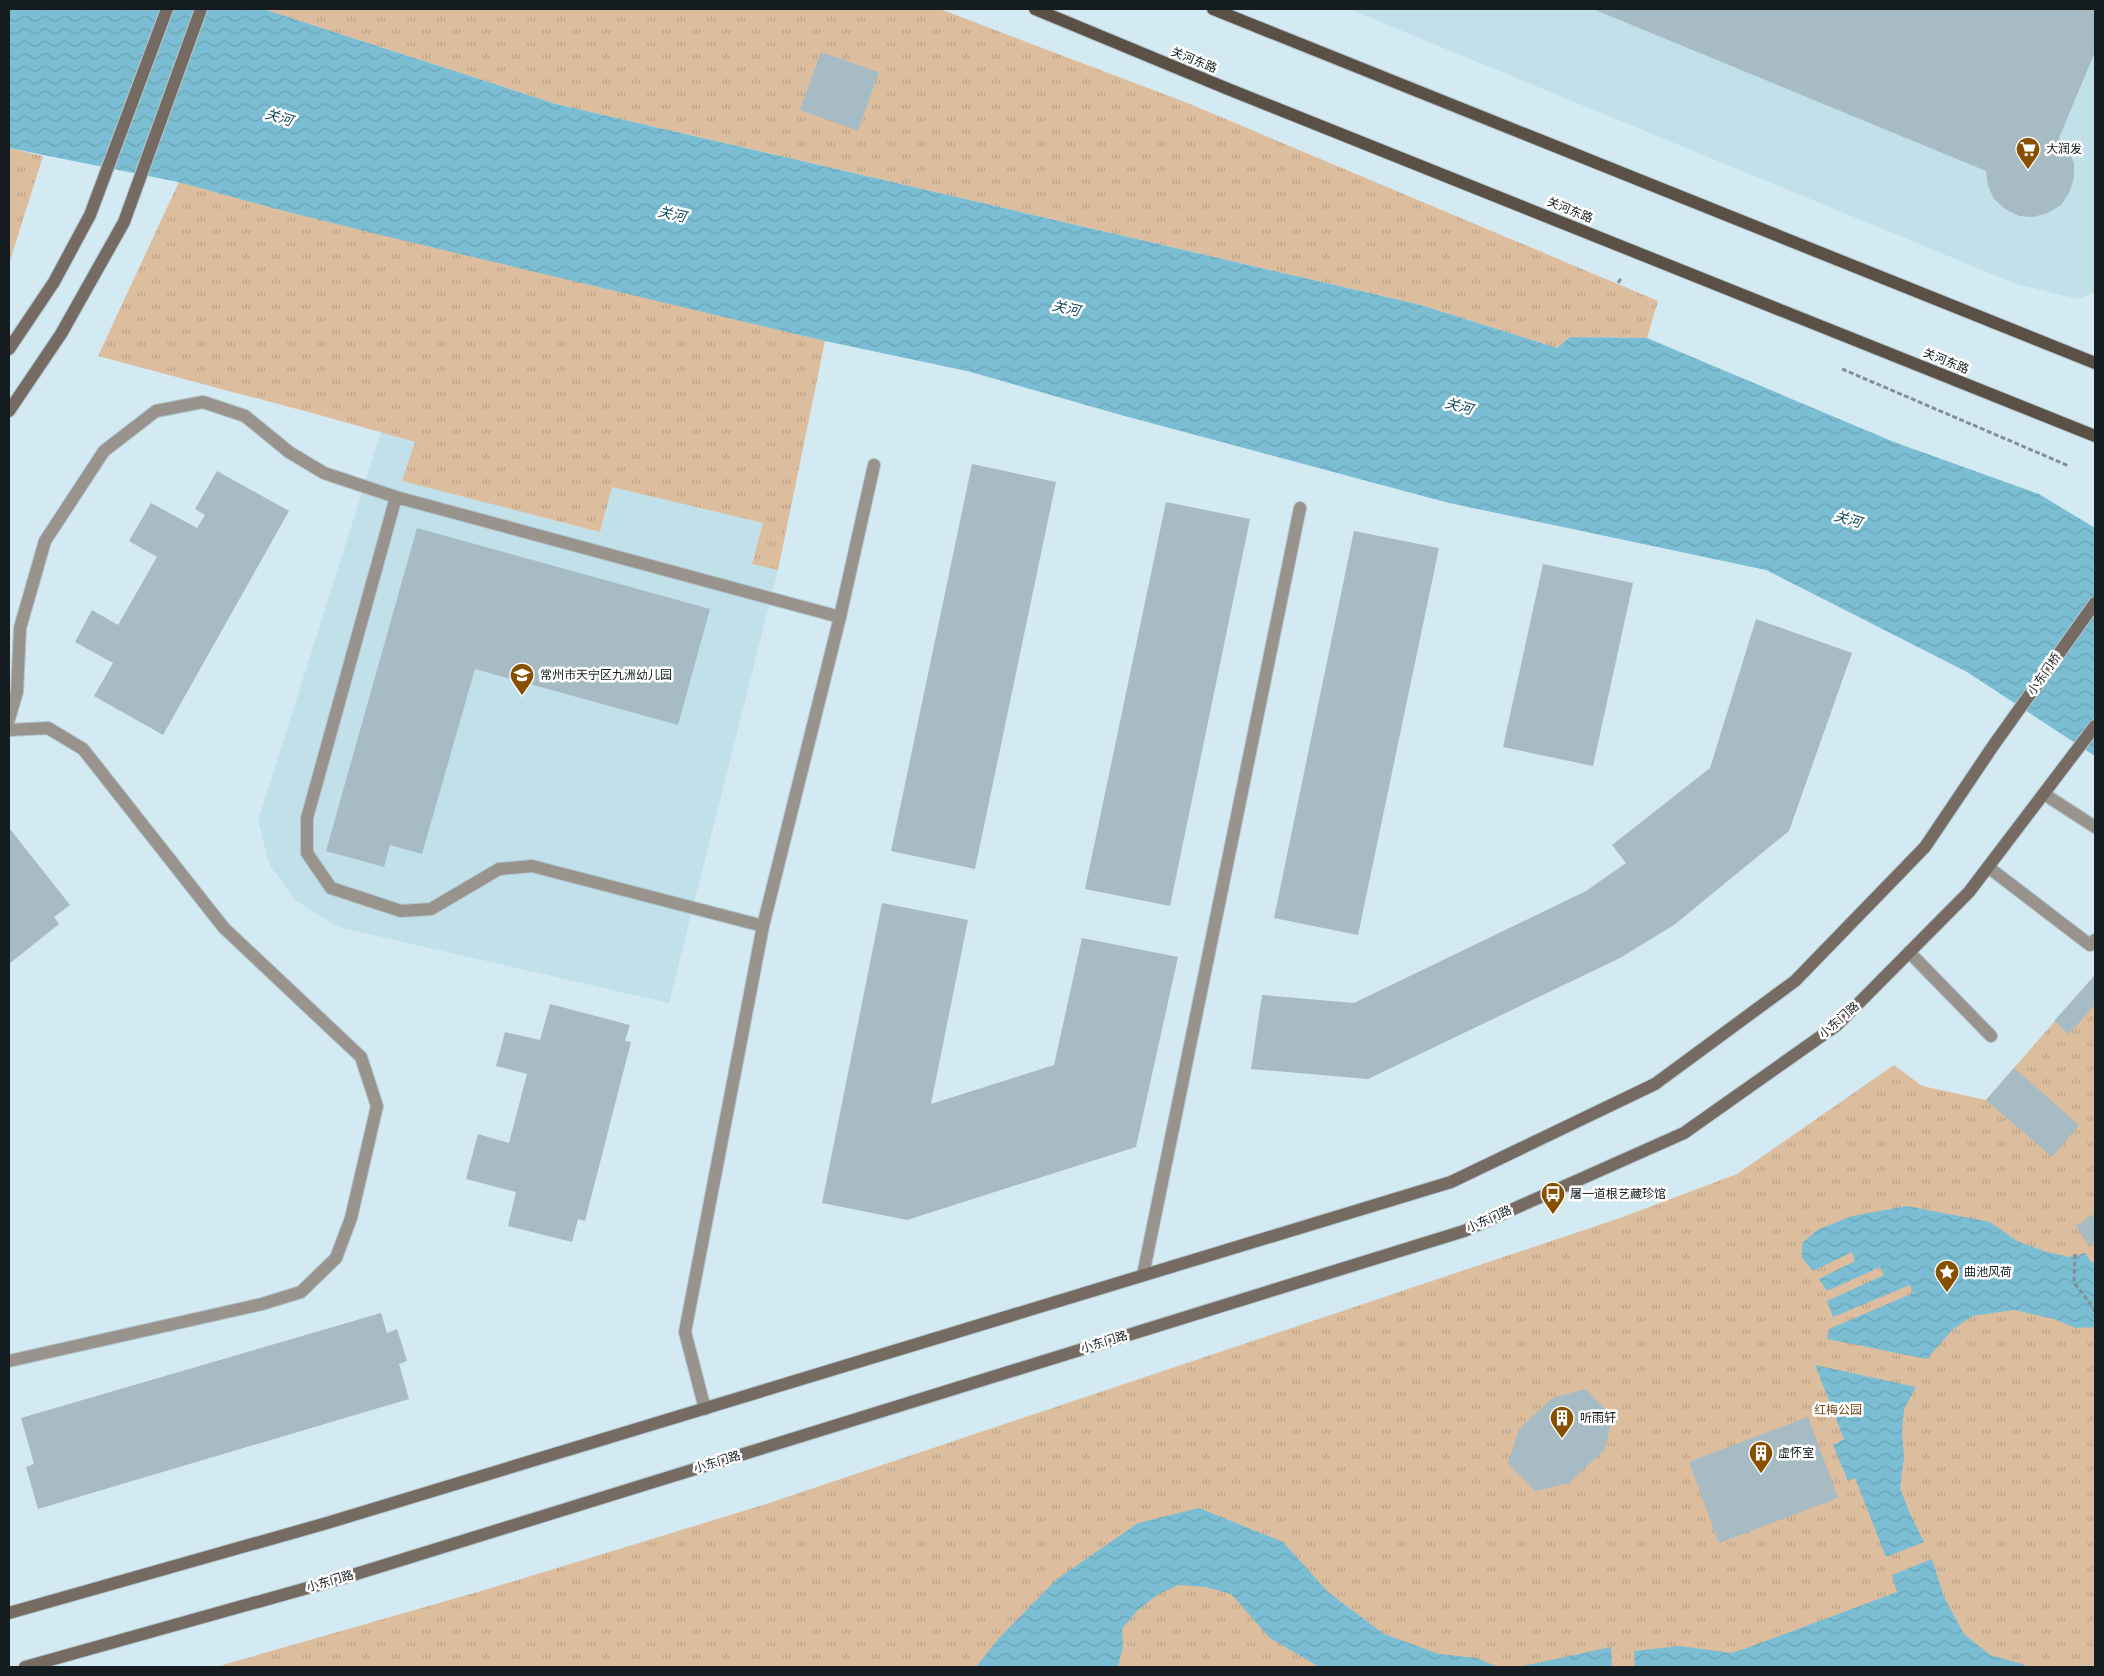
<svg xmlns="http://www.w3.org/2000/svg" width="2104" height="1676" font-family="Quicksand,'Noto Sans SC',sans-serif">
	<defs>
		<pattern id="park-tufts" width="24" height="20" patternUnits="userSpaceOnUse" patternTransform="scale(1.25)"><rect width="24" height="20" fill="#dcbd9e"/><path d="M3 7l-1-3M5 7V3M7 7l1-3M15 17l-1-3M17 17v-4M19 17l1-3" fill="none" stroke="#bca288"/></pattern>
		<pattern id="water-waves" width="16" height="10" patternUnits="userSpaceOnUse" patternTransform="scale(1.25)"><rect width="16" height="10" fill="#7bbed4"/><path d="M0 5q4-4 8 0t8 0" fill="none" stroke="#69a3b6"/></pattern>
	</defs>
	<rect width="100%" height="100%" fill="#d4eaf2"/>
	<g fill="#c1e0ea">
		<polygon points="1349,9 2095,9 2095,292 2078,299 2016,284"/>
		<polygon points="381,432 416,443 403,481 600,532 612,487 763,523 752,564 778,570 669,1003 338,927 296,901 270,866 258,821"/>
	</g>
	<g fill="url(#park-tufts)">
		<polygon points="263,9 940,9 1190,104 1658,301 1647,338 1570,337 1557,348 1421,305 556,104"/>
		<polygon points="9,148 43,156 9,264"/>
		<polygon points="179,182 280,210 825,341 778,570 752,564 763,523 612,487 600,532 402,481 415,442 323,416 98,356"/>
		<polygon points="2095,975 2095,1667 216,1667 488,1589 763,1505 1620,1218 1737,1174 1894,1065 1922,1086 1986,1100"/>
	</g>
	<g fill="url(#water-waves)">
		<polygon points="9,9 263,9 556,104 1421,305 1557,348 1570,337 1647,338 1894,442 2039,494 2095,528 2095,756 1967,672 1766,570 1449,503 1121,415 967,371 825,341 389,237 280,210 178,182 9,148"/>
		<polygon points="1907,1206 1990,1222 2017,1241 2047,1252 2070,1257 2085,1253 2092,1263 2095,1261 2095,1327 2076,1328 2054,1319 2014,1310 1972,1316 1952,1330 1927,1359 1827,1339 1829,1329 1913,1293 1910,1285 1833,1317 1827,1301 1884,1275 1880,1267 1827,1291 1819,1279 1855,1261 1852,1252 1813,1271 1802,1258 1802,1243 1817,1230 1852,1216"/>
		<polygon points="1815,1365 1916,1387 1904,1409 1902,1433 1904,1457 1900,1488 1910,1514 1924,1542 1886,1557 1855,1478 1848,1481 1833,1445 1844,1439"/>
		<polygon points="1199,1508 1283,1542 1328,1592 1384,1634 1439,1654 1477,1658 1498,1667 1319,1667 1270,1638 1231,1594 1206,1587 1178,1585 1157,1595 1138,1610 1122,1629 1123,1646 1118,1667 976,1667 998,1639 1057,1579 1138,1523"/>
		<polygon points="1932,1559 1944,1597 1964,1634 1990,1655 2022,1664 2027,1667 1635,1667 1634,1651 1680,1646 1732,1653 1755,1645 1897,1592 1892,1575"/>
		<polygon points="1611,1647 1612,1667 1518,1667"/>
	</g>
	<g fill="#a6bbc3">
		<polygon points="1593,9 2095,9 2095,52 2059,138 2069,150 2074,164 2074,178 2069,193 2061,205 2048,213 2033,217 2019,216 2005,209 1994,199 1988,186 1986,171"/>
		<polygon points="821,52 879,72 858,131 800,110"/>
		<polygon points="972,464 1056,482 975,869 891,851"/>
		<polygon points="217,471 289,511 163,735 94,696 113,663 75,642 92,610 118,625 157,557 129,541 151,503 197,528 205,515 195,509"/>
		<polygon points="1166,502 1250,519 1170,906 1085,889"/>
		<polygon points="417,528 710,609 678,725 475,669 422,854 390,845 384,867 326,851"/>
		<polygon points="1354,531 1439,548 1358,935 1274,918"/>
		<polygon points="1543,564 1633,583 1593,766 1503,747"/>
		<polygon points="1756,619 1852,653 1789,831 1674,925 1620,958 1368,1079 1251,1069 1262,995 1354,1003 1586,891 1626,863 1612,845 1710,768"/>
		<polygon points="10,829 70,905 54,917 59,924 9,964 9,831"/>
		<polygon points="882,903 968,920 931,1104 1054,1065 1082,938 1178,957 1136,1147 907,1220 822,1203"/>
		<polygon points="2095,975 2095,1004 2069,1034 2054,1021"/>
		<polygon points="550,1004 630,1025 625,1041 631,1042 585,1221 578,1219 572,1242 508,1226 516,1192 466,1179 478,1134 509,1143 527,1074 496,1066 505,1032 540,1040"/>
		<polygon points="2014,1068 2079,1125 2052,1157 1986,1100"/>
		<polygon points="2095,1213 2095,1242 2089,1246 2076,1226"/>
		<polygon points="381,1313 387,1333 397,1329 407,1361 399,1364 409,1399 38,1509 26,1467 34,1464 21,1418"/>
		<polygon points="1585,1389 1612,1416 1605,1449 1569,1483 1535,1491 1508,1463 1519,1429 1552,1398"/>
		<polygon points="1808,1417 1838,1498 1719,1543 1689,1462"/>
	</g>
	<g fill="none" stroke-linecap="round" stroke-linejoin="round">
		<defs>
			<g id="lane">
				<polyline points="9,719 17,692 20,628 45,541 104,451 156,411 203,402 245,416 289,452 324,473 396,497"/>
				<polyline points="9,730 48,728 83,749 224,928 361,1057 377,1106 351,1218 336,1258 301,1292 262,1304 9,1361"/>
				<polyline points="2044,794 2095,827"/>
				<polyline points="1988,867 2090,945 2095,940"/>
				<polyline points="763,926 532,866 499,869 431,909 401,911 331,888 307,853 307,818 396,497 840,617"/>
				<polyline points="1909,952 1991,1036"/>
				<polyline points="1143,1275 1300,508"/>
			</g>
			<polyline id="street" points="705,1409 685,1332 763,926 840,617 874,465"/>
			<g id="secondary">
				<polyline points="9,349 54,282 90,215 167,9"/>
				<polyline points="9,411 61,334 124,222 201,9"/>
				<polyline points="9,1613 327,1523 1451,1182 1655,1084 1795,981 1925,847 1993,746 2095,603"/>
				<polyline points="25,1667 343,1578 1464,1231 1684,1133 1837,1025 1969,892 2095,726"/>
			</g>
			<g id="primary">
				<polyline points="1035,9 1228,89 2095,436"/>
				<polyline points="1213,9 2095,363"/>
			</g>
		</defs>
		<use href="#lane" stroke="#b1c5cc" stroke-width="14"/>
		<use href="#street" stroke="#b1c5cc" stroke-width="14"/>
		<use href="#secondary" stroke="#b1c5cc" stroke-width="14"/>
		<use href="#primary" stroke="#b1c5cc" stroke-width="14"/>
		<g stroke="#819196" stroke-width="3" stroke-dasharray="5 2.5" stroke-linecap="butt">
			<polyline points="1618,283 1622,277"/>
			<polyline points="1842,369 2069,466"/>
			<polyline points="2075,1254 2074,1283 2094,1308 2095,1317"/>
		</g>
		<use href="#lane" stroke="#99938d" stroke-width="12"/>
		<use href="#street" stroke="#99938d" stroke-width="12"/>
		<use href="#secondary" stroke="#756b63" stroke-width="12"/>
		<use href="#primary" stroke="#5b5045" stroke-width="12"/>
	</g>
	<defs>
		<symbol id="supermarket-pin" viewBox="-11 -11 22 30"><path d="M0 17L-7.5 6A9.5 9.5 0 1 1 7.5 6Z" fill="#865000" stroke="#fff"/><path d="M-6-5.5h2.5l.6 2H6L4.5 2H-2.5L-4.4-4H-6ZM-1.5 3.2a1.3 1.3 0 1 0 .1 0ZM3 3.2a1.3 1.3 0 1 0 .1 0Z" fill="#fff"/></symbol>
		<symbol id="school-pin" viewBox="-11 -11 22 30"><path d="M0 17L-7.5 6A9.5 9.5 0 1 1 7.5 6Z" fill="#865000" stroke="#fff"/><path d="M0-5L7-2L0 1L-7-2ZM-4 1L0 2.5L4 1V4Q0 6-4 4Z" fill="#fff"/></symbol>
		<symbol id="bus-pin" viewBox="-11 -11 22 30"><path d="M0 17L-7.5 6A9.5 9.5 0 1 1 7.5 6Z" fill="#865000" stroke="#fff"/><path d="M-5-6H5V4H4V6H2V4H-2V6H-4V4H-5ZM-3.5-4V0h7V-4ZM-3.5 1.2v1.5H-2V1.2ZM2 1.2v1.5H3.5V1.2Z" fill="#fff"/></symbol>
		<symbol id="sight-pin" viewBox="-11 -11 22 30"><path d="M0 17L-7.5 6A9.5 9.5 0 1 1 7.5 6Z" fill="#865000" stroke="#fff"/><path d="M0-6L1.8-2.2L6-1.7L2.9 1.2L3.7 5.4L0 3.3L-3.7 5.4L-2.9 1.2L-6-1.7L-1.8-2.2Z" fill="#fff"/></symbol>
		<symbol id="building-pin" viewBox="-11 -11 22 30"><path d="M0 17L-7.5 6A9.5 9.5 0 1 1 7.5 6Z" fill="#865000" stroke="#fff"/><path d="M-4-6H4V6H1V3H-1V6H-4ZM-2.5-4.3h1.7v1.8h-1.7ZM.8-4.3h1.7v1.8H.8ZM-2.5-1h1.7V.8h-1.7ZM.8-1h1.7V.8H.8Z" fill="#fff"/></symbol>
	</defs>
	<g fill-rule="evenodd">
		<use href="#supermarket-pin" x="2014" y="135" width="28" height="38"/>
		<use href="#school-pin" x="508" y="661" width="28" height="38"/>
		<use href="#bus-pin" x="1539" y="1180" width="28" height="38"/>
		<use href="#sight-pin" x="1933" y="1258" width="28" height="38"/>
		<use href="#building-pin" x="1548" y="1404" width="28" height="38"/>
		<use href="#building-pin" x="1747" y="1439" width="28" height="38"/>
	</g>
	<g text-anchor="middle" stroke-width="5" stroke-linejoin="round" paint-order="stroke">
		<g font-size="12" fill="#141c1f" stroke="#fff">
			<text transform="translate(1194 60) rotate(22)" y="4">关河东路</text>
			<text transform="translate(1570 210) rotate(22)" y="4">关河东路</text>
			<text transform="translate(1946 361) rotate(22)" y="4">关河东路</text>
			<text transform="translate(2044 674) rotate(-55)" y="4">小东门桥</text>
			<text transform="translate(1839 1020) rotate(-41)" y="4">小东门路</text>
			<text transform="translate(1489 1219) rotate(-24)" y="4">小东门路</text>
			<text transform="translate(1104 1342) rotate(-17)" y="4">小东门路</text>
			<text transform="translate(717 1462) rotate(-17)" y="4">小东门路</text>
			<text transform="translate(330 1581) rotate(-16)" y="4">小东门路</text>
		</g>
		<g font-size="12" fill="#141c1f" stroke="#fff" text-anchor="start">
			<text x="2046" y="153">大润发</text>
			<text x="540" y="679">常州市天宁区九洲幼儿园</text>
			<text x="1570" y="1198">屠一道根艺藏珍馆</text>
			<text x="1964" y="1276">曲池风荷</text>
			<text x="1580" y="1422">听雨轩</text>
			<text x="1778" y="1457">虚怀室</text>
		</g>
		<g font-size="12" fill="#704716" stroke="#fff">
			<text x="1838" y="1414">红梅公园</text>
		</g>
		<g font-size="14" font-style="italic" fill="#0e4959" stroke="#fff">
			<text transform="translate(279 117) rotate(17)" y="5">关河</text>
			<text transform="translate(672 214) rotate(13)" y="5">关河</text>
			<text transform="translate(1066 308) rotate(13)" y="5">关河</text>
			<text transform="translate(1459 406) rotate(16)" y="5">关河</text>
			<text transform="translate(1848 519) rotate(16)" y="5">关河</text>
		</g>
	</g>
	<rect width="2104" height="1676" fill="none" stroke="#141c1f" stroke-width="20"/>
</svg>
